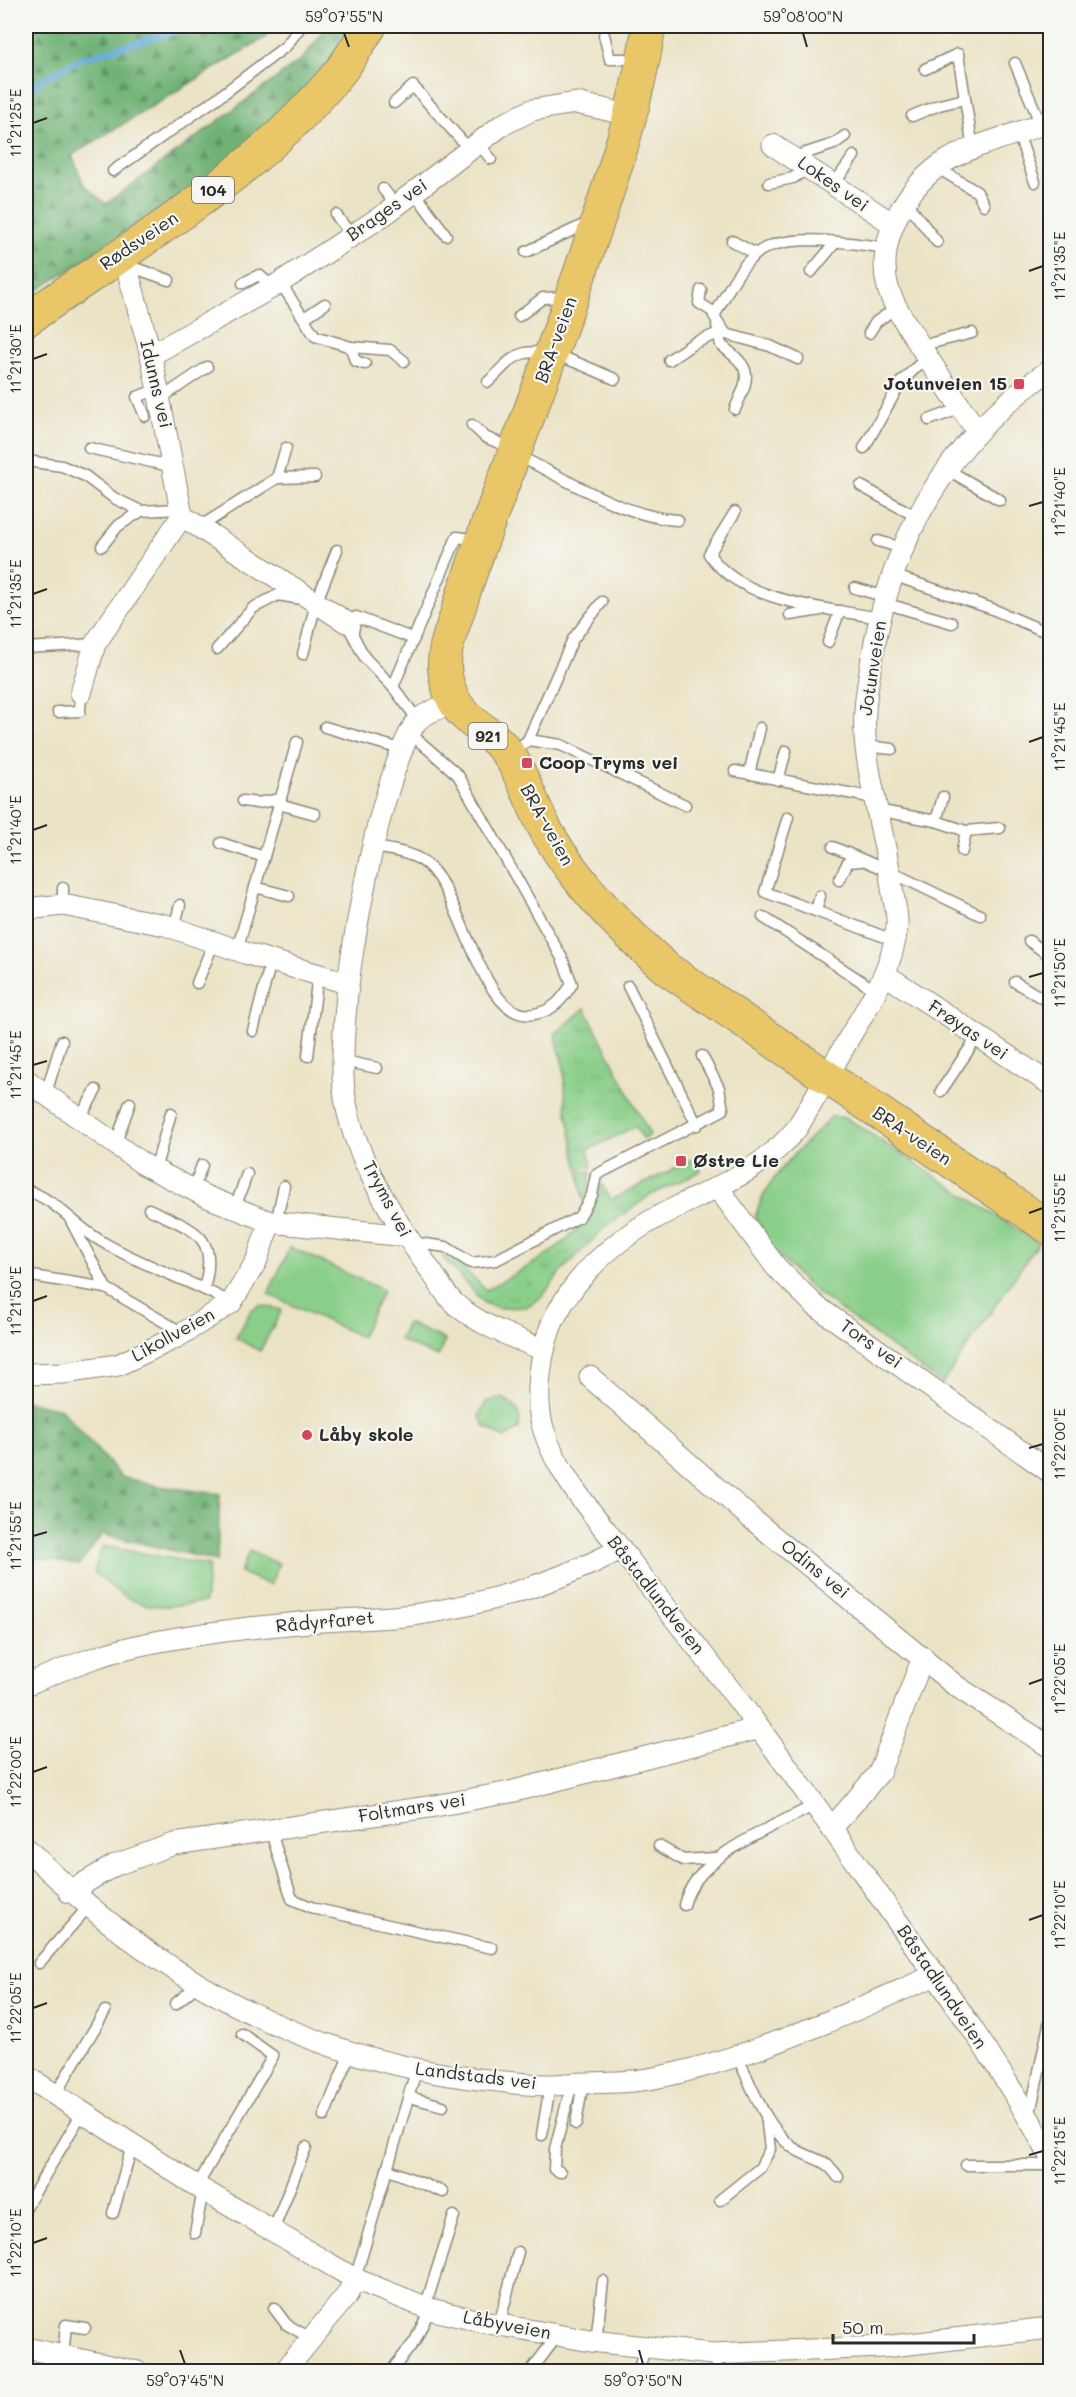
<svg xmlns="http://www.w3.org/2000/svg" width="1076" height="2397" font-family="Mali,sans-serif">
	<defs>
		<pattern id="grass-tufts" width="24" height="20" patternUnits="userSpaceOnUse" patternTransform="scale(1.5)"><rect width="24" height="20" fill="#8acf89"/><path d="M3 7l-1-3M5 7V3M7 7l1-3M15 17l-1-3M17 17v-4M19 17l1-3" fill="none" stroke="#77b276"/></pattern>
		<pattern id="forest-firs" width="22" height="20" patternUnits="userSpaceOnUse" patternTransform="scale(1.5)"><rect width="22" height="20" fill="#6fb275"/><path d="M5 1l3.5 6h-7zM16 11l3.5 6h-7z" fill="#5b9160"/></pattern>
	</defs>
	<rect width="100%" height="100%" fill="#f6f6f2"/>
	<filter id="ink" filterUnits="userSpaceOnUse"><feTurbulence type="fractalNoise" baseFrequency=".0167" numOctaves="2"/><feDisplacementMap in="SourceGraphic" scale="12" xChannelSelector="R" yChannelSelector="G"/><feConvolveMatrix kernelMatrix="1 2 1 2 8 2 1 2 1" color-interpolation-filters="sRGB"/></filter>
	<filter id="wash" filterUnits="userSpaceOnUse"><feTurbulence type="fractalNoise" baseFrequency=".008" numOctaves="4" result="noise"/><feDisplacementMap in="SourceGraphic" scale="24" xChannelSelector="R" yChannelSelector="G"/><feGaussianBlur stdDeviation="1.35" result="paint"/><feColorMatrix in="noise" values="0 0 0 0 0 0 0 0 0 0 0 0 0 0 0 0 0 1.4 0 .05"/><feComposite in="paint" operator="in"/></filter>
	<g filter="url(#wash)">
		<rect width="100%" height="100%" fill="#ebe3c5"/>
		<g fill="url(#grass-tufts)" stroke="#5a7d5a" stroke-width="1.5">
			<polygon points="585,1008 650,1135 643,1139 636,1126 588,1150 592,1166 578,1169 566,1107 564,1068 555,1034"/>
			<path d="M 695,1158 L 701,1171 L 649,1196 L 603,1229 L 560,1273 L 542,1297 L 526,1307 L 499,1308 L 484,1303 L 442,1257 L 453,1258 L 486,1290 C 523,1269 566,1250 589,1213 C 595,1204 597,1193 602,1184 L 611,1200 Z"/>
			<polygon points="591,1171 588,1191 583,1199 579,1172"/>
		</g>
		<g fill="url(#forest-firs)" stroke="#4d6e50" stroke-width="1.5">
			<path d="M 26,26 L 270,26 L 266,37 L 72,155 L 84,185 L 106,204 L 302,59 L 328,26 L 355,26 C 291,138 132,227 26,298 Z"/>
			<polygon points="26,1401 61,1409 121,1477 159,1486 220,1494 217,1561 102,1534 80,1565 26,1556"/>
		</g>
		<g fill="#8acf89" stroke="#5a7d5a" stroke-width="1.5">
			<path d="M 832,1116 L 846,1118 L 1038,1243 L 942,1384 L 808,1286 L 773,1250 L 755,1218 C 765,1177 804,1146 832,1116 Z"/>
			<polygon points="290,1247 383,1290 361,1337 268,1294"/>
			<polygon points="260,1305 282,1310 260,1351 236,1338 251,1310"/>
			<polygon points="407,1323 445,1340 438,1357 399,1340"/>
			<path d="M 501,1397 C 516,1406 522,1410 519,1429 L 504,1438 L 484,1426 L 479,1415 L 486,1402 Z"/>
			<path d="M 102,1546 L 209,1565 L 205,1602 C 151,1609 136,1611 94,1572 Z"/>
			<polygon points="249,1551 279,1564 270,1585 240,1572"/>
		</g>
		<g fill="none" stroke-linecap="round" stroke-linejoin="round">
			<polyline stroke="#62aad9" stroke-width="6" points="26,96 41,80 82,58 190,27 221,28 224,26"/>
		</g>
	</g>
	<g filter="url(#ink)">
		<g fill="none" stroke-linecap="round" stroke-linejoin="round">
			<defs>
				<g id="lane">
					<polyline points="604,35 610,59 640,59"/>
					<polyline points="1015,63 1041,125"/>
					<polyline points="925,69 958,54 973,149"/>
					<polyline points="394,103 413,86 470,150"/>
					<polyline points="912,116 939,105 965,99"/>
					<polyline points="1018,133 1035,182"/>
					<polyline points="478,143 491,159"/>
					<polyline points="794,157 834,144 845,136"/>
					<polyline points="938,168 977,192 984,205"/>
					<polyline points="113,171 223,94 286,46 301,26"/>
					<polyline points="769,183 793,178 810,167"/>
					<polyline points="834,184 854,156"/>
					<polyline points="383,189 396,205"/>
					<polyline points="414,192 446,235"/>
					<polyline points="905,201 937,242"/>
					<polyline points="336,215 352,236"/>
					<polyline points="732,241 756,254"/>
					<polyline points="526,252 590,222"/>
					<polyline points="126,265 169,280"/>
					<polyline points="811,272 835,243"/>
					<polyline points="280,282 315,336 351,347 390,350 404,361"/>
					<polyline points="243,283 259,275 273,287"/>
					<polyline points="701,290 699,303 715,313"/>
					<polyline points="519,316 543,298 566,297"/>
					<polyline points="304,318 325,304"/>
					<path d="M 717,325 L 721,345 C 752,369 751,374 735,409"/>
					<polyline points="869,333 876,322 897,307"/>
					<polyline points="920,346 972,333"/>
					<polyline points="351,347 355,361 365,364"/>
					<path d="M 798,359 L 770,346 L 726,334 L 714,316 C 726,296 737,269 756,254 C 785,230 853,244 888,248"/>
					<polyline points="669,360 694,343 719,333"/>
					<path d="M 488,382 C 498,373 511,356 525,353 C 554,348 589,369 615,379"/>
					<polyline points="160,399 207,367"/>
					<polyline points="145,416 137,397 158,389"/>
					<polyline points="929,420 962,408"/>
					<polyline points="472,425 485,437 513,449"/>
					<polyline points="89,448 174,467"/>
					<polyline points="864,448 901,382 927,357"/>
					<path d="M 517,455 C 564,478 626,518 678,520"/>
					<polyline points="26,461 62,466 85,476 114,498 141,511 180,509"/>
					<polyline points="948,470 1000,500"/>
					<polyline points="277,478 286,448"/>
					<polyline points="861,486 917,517"/>
					<path d="M 735,512 L 709,554 C 741,603 827,608 880,618"/>
					<polyline points="201,526 277,478 315,477"/>
					<polyline points="878,541 902,548"/>
					<polyline points="102,546 118,526 141,511"/>
					<polyline points="892,575 990,608 1046,632"/>
					<polyline points="855,588 886,597"/>
					<polyline points="884,603 952,623"/>
					<polyline points="790,615 821,610"/>
					<polyline points="346,622 365,658 393,687"/>
					<polyline points="353,632 356,617 414,639"/>
					<polyline points="828,642 840,611"/>
					<polyline points="26,648 95,644"/>
					<polyline points="217,649 253,608 278,595 301,599"/>
					<polyline points="303,654 316,603 337,550"/>
					<polyline points="58,712 80,711 81,693"/>
					<polyline points="418,720 393,687 457,537 479,540"/>
					<polyline points="325,727 404,750"/>
					<polyline points="528,740 573,639 602,602"/>
					<polyline points="866,746 892,749"/>
					<polyline points="512,754 528,740 561,745 685,805"/>
					<polyline points="735,771 874,798"/>
					<polyline points="749,774 760,728"/>
					<polyline points="778,780 786,751"/>
					<polyline points="243,801 257,803 281,799"/>
					<polyline points="279,804 315,814"/>
					<polyline points="876,810 936,821 966,831 1000,828"/>
					<polyline points="788,817 765,892 893,940"/>
					<polyline points="936,821 943,797"/>
					<polyline points="221,843 264,857"/>
					<path d="M 373,847 C 388,849 408,852 421,860 C 463,884 479,1025 534,1014 C 553,1011 562,1000 572,984 L 562,958 L 458,775 L 411,734"/>
					<polyline points="833,847 891,872 980,915"/>
					<polyline points="962,851 966,831"/>
					<polyline points="839,880 848,862 861,861"/>
					<polyline points="255,887 289,896"/>
					<polyline points="63,905 63,888"/>
					<polyline points="816,911 820,896"/>
					<polyline points="763,917 876,991"/>
					<polyline points="174,928 180,905"/>
					<polyline points="1029,941 1050,956"/>
					<polyline points="237,950 297,742"/>
					<polyline points="1015,982 1050,1003"/>
					<polyline points="197,983 214,942"/>
					<polyline points="628,986 697,1125"/>
					<polyline points="253,1031 271,961"/>
					<polyline points="308,1056 318,974"/>
					<polyline points="344,1061 377,1068"/>
					<polyline points="941,1091 978,1036"/>
					<polyline points="46,1093 62,1041"/>
					<polyline points="79,1120 96,1090"/>
					<polyline points="115,1145 130,1103"/>
					<polyline points="155,1170 171,1113"/>
					<path d="M 26,1190 C 57,1200 73,1225 101,1241 C 140,1265 190,1280 231,1303"/>
					<polyline points="193,1190 202,1165"/>
					<polyline points="235,1208 247,1174"/>
					<path d="M 149,1209 C 191,1230 220,1233 204,1288"/>
					<polyline points="70,1219 106,1288"/>
					<polyline points="276,1223 284,1186"/>
					<polyline points="411,1242 446,1247 471,1263 496,1260 579,1217 592,1195 596,1175 723,1110 719,1088 702,1056"/>
					<polyline points="26,1275 106,1288 183,1333"/>
					<polyline points="270,1829 292,1899 316,1909 492,1948"/>
					<polyline points="659,1846 683,1860 715,1858"/>
					<path d="M 684,1905 C 696,1855 773,1827 815,1805"/>
					<polyline points="39,1963 88,1907"/>
					<polyline points="175,2004 199,1984"/>
					<path d="M 737,2056 C 752,2086 765,2126 792,2147 C 810,2160 824,2156 838,2177"/>
					<polyline points="55,2095 105,2011"/>
					<polyline points="409,2097 443,2106"/>
					<polyline points="324,2116 351,2051"/>
					<polyline points="1029,2118 1050,2020"/>
					<polyline points="576,2124 583,2082"/>
					<polyline points="542,2135 550,2085"/>
					<polyline points="966,2165 1050,2165"/>
					<polyline points="387,2169 443,2192"/>
					<polyline points="560,2172 554,2169 555,2149 572,2083"/>
					<polyline points="197,2186 273,2056 242,2034"/>
					<polyline points="720,2200 760,2168 770,2149 766,2116"/>
					<polyline points="26,2207 82,2113"/>
					<polyline points="113,2213 132,2146"/>
					<polyline points="273,2231 306,2147"/>
					<polyline points="195,2233 203,2190"/>
					<polyline points="355,2279 416,2071"/>
					<polyline points="425,2307 454,2216"/>
					<polyline points="274,2308 286,2324 310,2338"/>
					<polyline points="499,2325 518,2252"/>
					<polyline points="596,2342 603,2281"/>
					<polyline points="712,2354 719,2372"/>
					<polyline points="63,2356 66,2325 85,2328"/>
					<polyline points="395,2366 415,2341 430,2309"/>
					<polyline points="530,2372 558,2335"/>
					<polyline points="638,2372 645,2348"/>
				</g>
				<g id="street">
					<polyline points="773,145 893,224"/>
					<polyline points="119,255 126,265 151,355 182,516 346,622"/>
					<polyline points="151,355 273,287 338,245 388,212 502,125 532,110 576,103 630,115"/>
					<path d="M 1050,370 C 948,439 892,538 872,658 C 867,688 862,717 866,748 C 872,798 887,845 893,895 C 895,905 898,917 897,926 C 893,968 870,1003 849,1038 C 832,1068 815,1098 797,1128 C 768,1165 724,1184 683,1204 C 631,1228 583,1264 556,1315 C 541,1344 533,1400 544,1431 C 559,1477 594,1515 623,1552 C 657,1595 691,1639 725,1683 C 784,1759 839,1839 895,1918 C 950,1995 1005,2073 1050,2156"/>
					<path d="M 977,431 C 956,400 934,369 914,336 C 905,322 893,305 888,288 C 875,240 907,184 948,160 C 979,142 1017,135 1050,121"/>
					<polyline points="81,693 95,644 182,516"/>
					<path d="M 453,702 C 443,707 424,713 417,721 C 398,746 377,826 370,859 C 355,930 342,1001 343,1075 C 344,1143 392,1217 431,1271 C 438,1281 446,1296 455,1304 C 481,1326 513,1337 544,1350"/>
					<polyline points="26,909 63,905 165,925 248,954 347,983"/>
					<polyline points="886,975 1050,1084"/>
					<polyline points="26,1080 143,1164 205,1196 270,1222 406,1236"/>
					<polyline points="718,1188 776,1267 816,1306 1050,1472"/>
					<polyline points="26,1374 63,1373 118,1365 177,1337 231,1303 256,1262 270,1222"/>
					<polyline points="590,1377 752,1519 956,1686 1050,1747"/>
					<path d="M 26,1685 C 67,1667 110,1650 155,1642 C 206,1632 258,1627 309,1622 C 344,1619 379,1619 413,1615 C 486,1605 557,1582 621,1549"/>
					<polyline points="832,1828 879,1773 923,1657"/>
					<path d="M 26,1848 C 151,1973 293,2055 470,2078 C 496,2081 523,2085 550,2085 C 561,2085 573,2083 584,2083 C 608,2082 631,2083 654,2078 C 748,2060 848,2013 936,1975"/>
					<polyline points="69,1892 115,1865 174,1844 435,1806 510,1792 760,1728"/>
					<polyline points="26,2076 203,2190 355,2279 430,2309 483,2322 591,2341 712,2354 883,2347 1050,2328"/>
					<polyline points="26,2348 138,2372"/>
					<polyline points="284,2372 347,2295 355,2279"/>
				</g>
				<g id="primary">
					<path d="M 649,26 C 638,99 615,170 591,241 C 563,323 533,404 502,486 C 487,527 471,568 458,611 C 452,630 442,651 445,672 C 452,725 488,722 511,758 C 526,782 534,810 548,834 C 580,888 621,928 667,969 L 1050,1228"/>
					<path d="M 26,320 C 132,245 254,177 337,75 C 350,60 359,42 370,26"/>
				</g>
			</defs>
			<use href="#lane" stroke="#8b8778" stroke-width="13"/>
			<use href="#street" stroke="#8b8778" stroke-width="23"/>
			<use href="#primary" stroke="#8b8778" stroke-width="35"/>
			<use href="#lane" stroke="#fff" stroke-width="10"/>
			<use href="#street" stroke="#fff" stroke-width="21"/>
			<use href="#primary" stroke="#e9c769" stroke-width="33"/>
		</g>
	</g>
	<path fill="none" stroke="#2b2b2b" stroke-width="2" d="M 344,33 L 349,47M 803,33 L 807,47M 33,123 L 47,118M 1029,271 L 1043,266M 33,359 L 47,354M 1029,506 L 1043,502M 33,594 L 47,589M 1029,742 L 1043,737M 33,830 L 47,825M 1029,977 L 1043,973M 33,1065 L 47,1061M 1029,1213 L 1043,1208M 33,1301 L 47,1296M 1029,1448 L 1043,1444M 33,1536 L 47,1532M 1029,1684 L 1043,1679M 33,1772 L 47,1767M 1029,1920 L 1043,1915M 33,2008 L 47,2003M 1029,2155 L 1043,2151M 33,2243 L 47,2238M 180,2350 L 185,2364M 639,2350 L 643,2364"/>
	<g fill="#d1495b" stroke="#f6f6f2" stroke-width="2">
		<rect x="1013" y="378" width="12" height="12" rx="3"/>
		<rect x="521" y="757" width="12" height="12" rx="3"/>
		<rect x="675" y="1155" width="12" height="12" rx="3"/>
		<circle cx="307" cy="1435" r="6"/>
	</g>
	<g text-anchor="middle" stroke-width="4.5" stroke-linejoin="round" paint-order="stroke">
		<g fill="#f6f6f2" stroke="#686867" stroke-width="1.5">
			<rect x="192" y="177" width="42" height="26" rx="4.5"/>
			<rect x="468.5" y="723" width="39" height="26" rx="4.5"/>
		</g>
		<g font-size="16" font-weight="bold" fill="#2b2b2b">
			<text x="213" y="196">104</text>
			<text x="488" y="742">921</text>
		</g>
		<g font-size="18" fill="#2b2b2b" stroke="#f6f6f2">
			<text transform="translate(833 184) rotate(35)" y="6">Lokes vei</text>
			<text transform="translate(387 210) rotate(-35)" y="6">Brages vei</text>
			<text transform="translate(139 241) rotate(-34)" y="6">Rødsveien</text>
			<text transform="translate(556 340) rotate(-70)" y="6">BRA-veien</text>
			<text transform="translate(156 384) rotate(77)" y="6">Idunns vei</text>
			<text transform="translate(873 668) rotate(-81)" y="6">Jotunveien</text>
			<text transform="translate(547 825) rotate(61)" y="6">BRA-veien</text>
			<text transform="translate(968 1030) rotate(34)" y="6">Frøyas vei</text>
			<text transform="translate(912 1136) rotate(34)" y="6">BRA-veien</text>
			<text transform="translate(387 1199) rotate(62)" y="6">Tryms vei</text>
			<text transform="translate(173 1335) rotate(-29)" y="6">Likollveien</text>
			<text transform="translate(871 1344) rotate(35)" y="6">Tors vei</text>
			<text transform="translate(815 1569) rotate(39)" y="6">Odins vei</text>
			<text transform="translate(656 1595) rotate(52)" y="6">Båstadlundveien</text>
			<text transform="translate(325 1622) rotate(-5)" y="6">Rådyrfaret</text>
			<text transform="translate(412 1808) rotate(-9)" y="6">Foltmars vei</text>
			<text transform="translate(942 1987) rotate(56)" y="6">Båstadlundveien</text>
			<text transform="translate(476 2076) rotate(7)" y="6">Landstads vei</text>
			<text transform="translate(507 2325) rotate(11)" y="6">Låbyveien</text>
		</g>
		<g font-size="18" font-weight="bold" fill="#2b2b2b" stroke="#f6f6f2" text-anchor="start">
			<text x="1007" y="390" text-anchor="end">Jotunveien 15</text>
			<text x="539" y="769">Coop Tryms vei</text>
			<text x="693" y="1167">Østre Lie</text>
			<text x="319" y="1441">Låby skole</text>
		</g>
	</g>
	<rect width="1076" height="2397" fill="none" stroke="#f6f6f2" stroke-width="66"/>
	<path d="M833 2334v9h141v-9" fill="none" stroke="#2b2b2b" stroke-width="3"/>
	<text x="842" y="2334" font-size="18" fill="#2b2b2b" stroke="#f6f6f2" stroke-width="4.5" paint-order="stroke">50 m</text>
	<rect x="33" y="33" width="1010" height="2331" fill="none" stroke="#2b2b2b" stroke-width="2"/>
	<g font-size="15" text-anchor="middle" fill="#2b2b2b">
		<text x="344" y="22">59°07'55"N</text>
		<text x="803" y="22">59°08'00"N</text>
		<text transform="translate(16 123) rotate(-90)" y="5">11°21'25"E</text>
		<text transform="translate(1060 266) rotate(-90)" y="5">11°21'35"E</text>
		<text transform="translate(16 359) rotate(-90)" y="5">11°21'30"E</text>
		<text transform="translate(1060 502) rotate(-90)" y="5">11°21'40"E</text>
		<text transform="translate(16 594) rotate(-90)" y="5">11°21'35"E</text>
		<text transform="translate(1060 737) rotate(-90)" y="5">11°21'45"E</text>
		<text transform="translate(16 830) rotate(-90)" y="5">11°21'40"E</text>
		<text transform="translate(1060 973) rotate(-90)" y="5">11°21'50"E</text>
		<text transform="translate(16 1065) rotate(-90)" y="5">11°21'45"E</text>
		<text transform="translate(1060 1208) rotate(-90)" y="5">11°21'55"E</text>
		<text transform="translate(16 1301) rotate(-90)" y="5">11°21'50"E</text>
		<text transform="translate(1060 1444) rotate(-90)" y="5">11°22'00"E</text>
		<text transform="translate(16 1536) rotate(-90)" y="5">11°21'55"E</text>
		<text transform="translate(1060 1679) rotate(-90)" y="5">11°22'05"E</text>
		<text transform="translate(16 1772) rotate(-90)" y="5">11°22'00"E</text>
		<text transform="translate(1060 1915) rotate(-90)" y="5">11°22'10"E</text>
		<text transform="translate(16 2008) rotate(-90)" y="5">11°22'05"E</text>
		<text transform="translate(1060 2151) rotate(-90)" y="5">11°22'15"E</text>
		<text transform="translate(16 2243) rotate(-90)" y="5">11°22'10"E</text>
		<text x="185" y="2386">59°07'45"N</text>
		<text x="643" y="2386">59°07'50"N</text>
	</g>
</svg>
